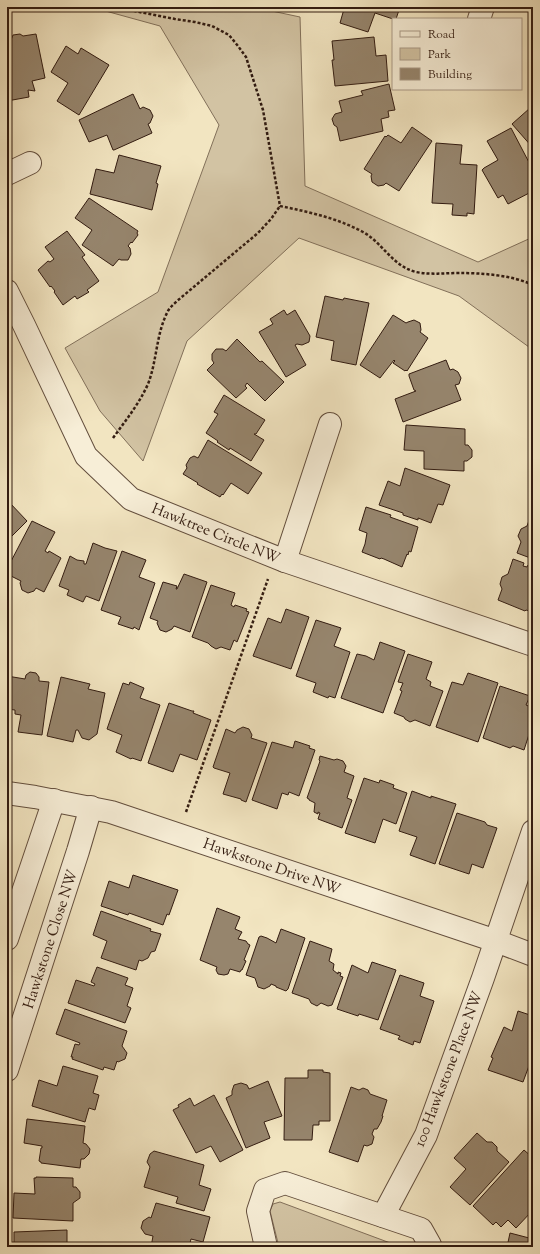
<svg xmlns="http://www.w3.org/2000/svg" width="540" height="1254" font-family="'Sorts Mill Goudy',serif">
	<rect width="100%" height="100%" fill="#f2e5c1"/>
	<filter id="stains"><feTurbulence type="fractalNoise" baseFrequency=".005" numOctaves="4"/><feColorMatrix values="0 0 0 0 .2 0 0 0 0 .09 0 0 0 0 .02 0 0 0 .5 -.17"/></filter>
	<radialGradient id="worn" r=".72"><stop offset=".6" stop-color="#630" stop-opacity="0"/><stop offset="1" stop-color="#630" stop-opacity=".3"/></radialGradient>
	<g fill="#d2c3a3" stroke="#82705a">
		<polygon points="91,7 253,7 300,17 305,186 478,262 533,237 533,350 459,296 299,238 187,341 143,461 100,411 65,348 158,292 219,125 160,26"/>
		<polygon points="280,1202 393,1244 395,1247 279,1247 270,1211 273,1204"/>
	</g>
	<g fill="#96856d" stroke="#331c11">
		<polygon points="339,7 400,7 396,19 393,19 375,13 368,32 340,23 344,9"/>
		<polygon points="20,34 23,36 36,34 45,78 32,81 35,91 28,90 29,97 7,101 7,45 11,44 11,40 13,35"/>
		<polygon points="374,37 376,56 386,55 388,81 335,86 332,60 334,60 332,41"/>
		<polygon points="66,46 78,54 81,48 109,65 79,115 57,101 68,83 51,72"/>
		<polygon points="389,84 395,110 388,111 389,117 381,119 383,131 340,141 337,127 334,125 332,119 335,114 342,112 339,101 363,95 361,91"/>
		<polygon points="133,94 140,109 143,107 150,110 153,116 150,123 148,124 152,133 114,150 113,150 107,135 89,142 79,120"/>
		<polygon points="530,108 533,111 533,148 512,124"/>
		<polygon points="412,127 432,141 399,191 386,183 384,185 378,186 372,182 371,176 372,174 364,169 385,136 386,137 388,135 401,143"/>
		<polygon points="511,128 533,170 533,191 508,204 503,195 498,198 482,170 484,168 498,160 487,141"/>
		<polygon points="436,143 462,145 460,164 477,165 474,214 467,213 467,216 452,215 453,204 432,203"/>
		<polygon points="119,155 161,166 156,183 158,184 152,210 90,194 96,169 114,173"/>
		<polygon points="89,198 138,231 137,233 138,235 132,243 131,242 128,246 130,248 131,254 128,260 121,260 119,259 113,266 82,245 92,230 75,218"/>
		<polygon points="67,231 85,255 82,257 99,281 87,290 89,292 77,299 75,296 63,305 54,292 55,291 51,286 50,287 38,270 48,261 50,262 54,259 45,247"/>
		<polygon points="325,296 343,300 344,298 369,303 356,365 331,360 334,341 316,337"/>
		<polygon points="284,310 287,315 295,310 310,336 309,342 302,345 297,344 295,345 306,365 286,377 259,332 273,324 270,319"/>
		<polygon points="393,315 406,323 408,322 414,320 420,323 421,330 420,332 428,338 407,371 406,370 405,371 393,363 395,361 394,360 380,378 360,365"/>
		<polygon points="237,339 260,362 262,361 284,382 265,401 247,383 245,386 247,388 236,398 207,370 214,363 212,360 212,354 216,349 223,349 226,351"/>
		<polygon points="446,360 450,370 453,369 458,372 461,378 459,384 455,385 456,387 461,400 403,422 395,399 416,391 414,390 409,376 409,374"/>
		<polygon points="224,395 265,420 256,434 254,434 264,440 251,461 230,448 229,450 217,442 218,441 206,433 218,414 214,412"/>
		<polygon points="406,425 465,429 465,445 468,445 472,450 472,457 467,461 464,461 464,471 424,469 424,451 404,450"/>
		<polygon points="208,440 262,473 248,494 231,483 223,495 222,494 220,497 197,484 198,483 183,474 187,468 186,465 190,458 194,456 198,458"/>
		<polygon points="405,468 450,485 443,505 438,504 431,523 418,518 418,520 403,515 403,513 379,505 388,481 400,486"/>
		<polygon points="9,502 27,521 7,541 7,504"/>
		<polygon points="366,507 391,515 390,517 418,527 411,552 409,551 408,555 407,554 402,567 384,559 381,558 380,559 362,552 365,544 367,533 359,530"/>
		<polygon points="531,515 533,516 533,559 517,553 521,542 518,536 521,529 527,526"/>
		<polygon points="32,521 55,532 45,551 48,553 49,551 61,558 44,592 36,588 34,591 28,593 22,590 20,583 21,581 7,574 7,569"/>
		<polygon points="93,543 105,548 117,551 99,601 86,596 83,602 67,595 69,590 59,586 70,556 77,560 84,561 84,564 86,564"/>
		<polygon points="122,551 146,560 139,577 155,583 139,630 134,627 133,629 118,624 121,617 101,610"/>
		<polygon points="513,559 524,563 523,566 527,567 528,565 533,567 533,612 526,610 525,611 498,600 502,589 500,584 502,577 508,574"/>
		<polygon points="184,574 207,582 190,632 174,626 172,629 166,632 160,630 157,623 158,621 150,618 163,582 177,586 176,589 177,589"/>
		<polygon points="211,585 235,593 231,605 234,607 235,605 247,609 246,611 249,612 237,642 234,640 230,650 221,647 216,649 211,646 208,643 192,637"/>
		<polygon points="286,609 309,617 291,669 253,656 268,618 281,623"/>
		<polygon points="316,620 341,628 334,646 350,652 335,698 329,696 328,698 313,692 316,683 296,676"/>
		<polygon points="380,642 405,651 383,713 341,698 357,654 366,656 374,660"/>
		<polygon points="408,654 432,662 426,679 431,682 430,686 443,691 430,726 415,720 410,722 405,719 404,717 394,713 402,691 400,690 403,683 398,682"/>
		<polygon points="30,672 36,673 39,677 39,681 49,682 42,735 18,732 21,715 15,714 15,710 7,709 7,676 25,679 26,675"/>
		<polygon points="468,673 498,683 478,742 436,727 452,682 463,685"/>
		<polygon points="61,677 90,684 88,689 105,693 97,734 89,740 82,738 78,730 76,730 73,742 47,736"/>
		<polygon points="130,682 144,688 140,698 160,705 141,761 132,758 131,759 116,752 122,735 107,729 123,683 129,685"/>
		<polygon points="500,686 530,696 526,705 533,708 533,722 524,750 513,746 510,748 483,738"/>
		<polygon points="169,703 192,711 194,711 193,713 211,720 197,760 180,754 173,772 148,763"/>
		<polygon points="243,727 249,729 252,735 251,738 267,743 246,802 241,800 241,799 223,794 230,773 214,768 213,767 226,729 235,733 237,730"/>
		<polygon points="295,741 310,746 309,748 315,750 299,796 289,792 288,795 282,793 277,809 252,800 272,742 293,748"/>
		<polygon points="320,756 334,760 337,759 343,761 346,766 344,772 354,776 347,798 352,800 342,828 318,819 320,813 318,812 318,814 314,812 315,803 309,800 309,799 307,798 320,761 319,760"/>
		<polygon points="364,778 379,783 380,780 394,785 393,788 407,793 396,824 383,819 375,843 345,833"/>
		<polygon points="412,791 431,798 431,796 456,804 435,864 410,855 417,837 399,831"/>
		<polygon points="457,813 485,822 487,825 497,828 483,868 472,864 469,874 439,864"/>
		<polygon points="133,875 178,890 169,915 167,914 163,925 129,913 128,915 101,906 109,881 129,888"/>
		<polygon points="217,908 240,917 235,929 242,932 238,939 246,941 248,944 250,945 244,960 246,961 242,970 241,970 240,972 230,969 228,974 224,975 218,974 216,970 217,967 200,960"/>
		<polygon points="101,911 151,929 150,931 161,934 155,951 151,952 148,958 142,961 139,960 136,970 101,958 107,941 93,935"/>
		<polygon points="281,929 305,938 288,989 286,991 276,987 276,986 271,984 270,986 264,989 258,987 255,978 246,975 259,937 261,936 267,938 276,943"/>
		<polygon points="310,941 332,949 329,961 334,964 333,970 338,974 338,972 341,973 340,976 343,977 332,1005 328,1006 321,1003 317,1006 311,1003 309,999 292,993"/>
		<polygon points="372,962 396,970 378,1020 359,1014 358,1016 337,1009 352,965 368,973"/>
		<polygon points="97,967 128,978 125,985 133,988 127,1006 131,1008 125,1023 68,1003 76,980 94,986 95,984 91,982"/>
		<polygon points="400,975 424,983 420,996 434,1001 420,1043 414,1041 413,1045 398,1039 400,1036 380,1029"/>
		<polygon points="65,1009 127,1031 122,1046 127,1053 125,1059 118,1062 117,1061 114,1070 104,1067 103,1070 72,1059 73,1057 71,1057 75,1044 79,1045 80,1043 56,1034"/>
		<polygon points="518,1011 533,1016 533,1055 523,1082 488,1070 493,1058 491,1057 504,1027 512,1031"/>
		<polygon points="63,1066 98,1076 93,1093 99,1095 95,1110 89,1108 85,1122 32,1106 39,1080 57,1086"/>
		<polygon points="308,1070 323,1070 323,1072 330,1073 330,1121 319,1121 319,1125 313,1125 312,1140 284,1140 285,1078 308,1078"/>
		<polygon points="268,1081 282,1116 264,1122 270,1138 246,1148 226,1098 232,1095 232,1091 234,1085 241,1083 247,1085 249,1089"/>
		<polygon points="351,1087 359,1090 363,1088 368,1090 370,1094 387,1100 382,1116 383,1116 381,1122 377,1129 374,1129 372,1134 374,1137 372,1144 367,1146 364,1145 358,1162 329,1152"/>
		<polygon points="214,1095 243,1150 220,1162 211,1146 196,1153 173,1110 179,1107 178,1105 190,1098 194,1106"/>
		<polygon points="27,1119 85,1126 83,1143 86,1144 90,1149 89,1154 84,1159 81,1159 80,1168 41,1163 41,1162 39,1161 41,1148 42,1148 42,1146 24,1143"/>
		<polygon points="477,1133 487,1142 492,1142 497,1147 497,1151 509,1162 470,1205 450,1187 466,1169 454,1158"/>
		<polygon points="524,1150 533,1158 533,1210 516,1228 508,1220 501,1227 496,1222 493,1225 473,1206"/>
		<polygon points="154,1151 204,1165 199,1185 211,1189 204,1211 176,1203 178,1197 144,1187 150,1167 147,1162 150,1154"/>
		<polygon points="36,1177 73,1178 73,1187 76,1187 80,1192 80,1198 73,1203 73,1221 13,1218 14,1193 35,1194 34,1178 36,1178"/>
		<polygon points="156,1203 210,1217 203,1242 191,1239 189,1247 151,1247 153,1236 145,1234 141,1228 143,1221 149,1217 151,1218"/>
		<polygon points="67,1230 67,1246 71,1247 14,1247 14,1232"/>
		<polygon points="510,1233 533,1239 533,1247 507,1247"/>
	</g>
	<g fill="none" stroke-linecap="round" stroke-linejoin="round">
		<defs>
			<g id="minor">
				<polyline points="479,19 483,7"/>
				<polyline points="7,174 30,163"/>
				<polyline points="7,291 24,325 86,456 131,499 285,561 533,645"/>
				<polyline points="285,561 330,424"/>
				<polyline points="7,793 35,797 111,812 496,941 533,955"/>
				<polyline points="7,939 54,800"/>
				<polyline points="7,1070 78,851 91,807"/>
				<polyline points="383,1216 426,1135 483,978 533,831"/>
				<polyline points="266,1247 258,1211 265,1190 285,1183 421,1229 430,1245 429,1247"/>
			</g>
		</defs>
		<use href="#minor" stroke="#634e3d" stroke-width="24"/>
		<g stroke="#331c11" stroke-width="2.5" stroke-dasharray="3 2" stroke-linecap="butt">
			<path d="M 114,7 L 175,19 L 195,22 L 212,26 L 229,35 L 238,46 L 246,57 L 263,110 L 280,206 C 309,212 337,218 363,232 C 383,243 392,266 416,272 C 431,275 444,273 459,273 C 482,273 512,275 533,285"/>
			<path d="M 113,438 C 126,420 139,404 148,384 C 157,361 156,335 167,313 C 169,308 173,305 177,301 L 258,233 L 271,219 L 280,206"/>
			<polyline points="186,812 268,579"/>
		</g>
		<use href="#minor" stroke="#f7eed7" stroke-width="22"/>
	</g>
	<g text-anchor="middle" stroke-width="3" stroke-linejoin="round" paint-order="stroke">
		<g font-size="15" fill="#331c11" stroke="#f7eed7">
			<text transform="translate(216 533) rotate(22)" y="5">Hawktree Circle NW</text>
			<text transform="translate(272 866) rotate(19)" y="5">Hawkstone Drive NW</text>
			<text transform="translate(50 939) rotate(-72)" y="5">Hawkstone Close NW</text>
			<text transform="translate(448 1069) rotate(-69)" y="5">100 Hawkstone Place NW</text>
		</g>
	</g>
	<rect width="540" height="1254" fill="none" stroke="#f2e5c1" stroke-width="24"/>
	<rect x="8" y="8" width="524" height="1238" fill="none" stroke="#331c11" stroke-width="2"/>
	<rect x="12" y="12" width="516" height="1230" fill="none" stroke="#331c11"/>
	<rect x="392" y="18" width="130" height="72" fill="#f7eed7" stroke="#a99a88"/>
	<rect x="400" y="31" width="20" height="6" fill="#f7eed7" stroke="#a99a88"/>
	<text x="428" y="38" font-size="12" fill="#331c11">Road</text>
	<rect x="400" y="48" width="20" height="12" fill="#d2c3a3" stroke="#a99a88"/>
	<text x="428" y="58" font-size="12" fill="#331c11">Park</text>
	<rect x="400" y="68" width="20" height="12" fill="#96856d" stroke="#a99a88"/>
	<text x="428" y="78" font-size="12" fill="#331c11">Building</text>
	<rect width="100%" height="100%" filter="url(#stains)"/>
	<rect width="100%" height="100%" fill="url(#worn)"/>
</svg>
